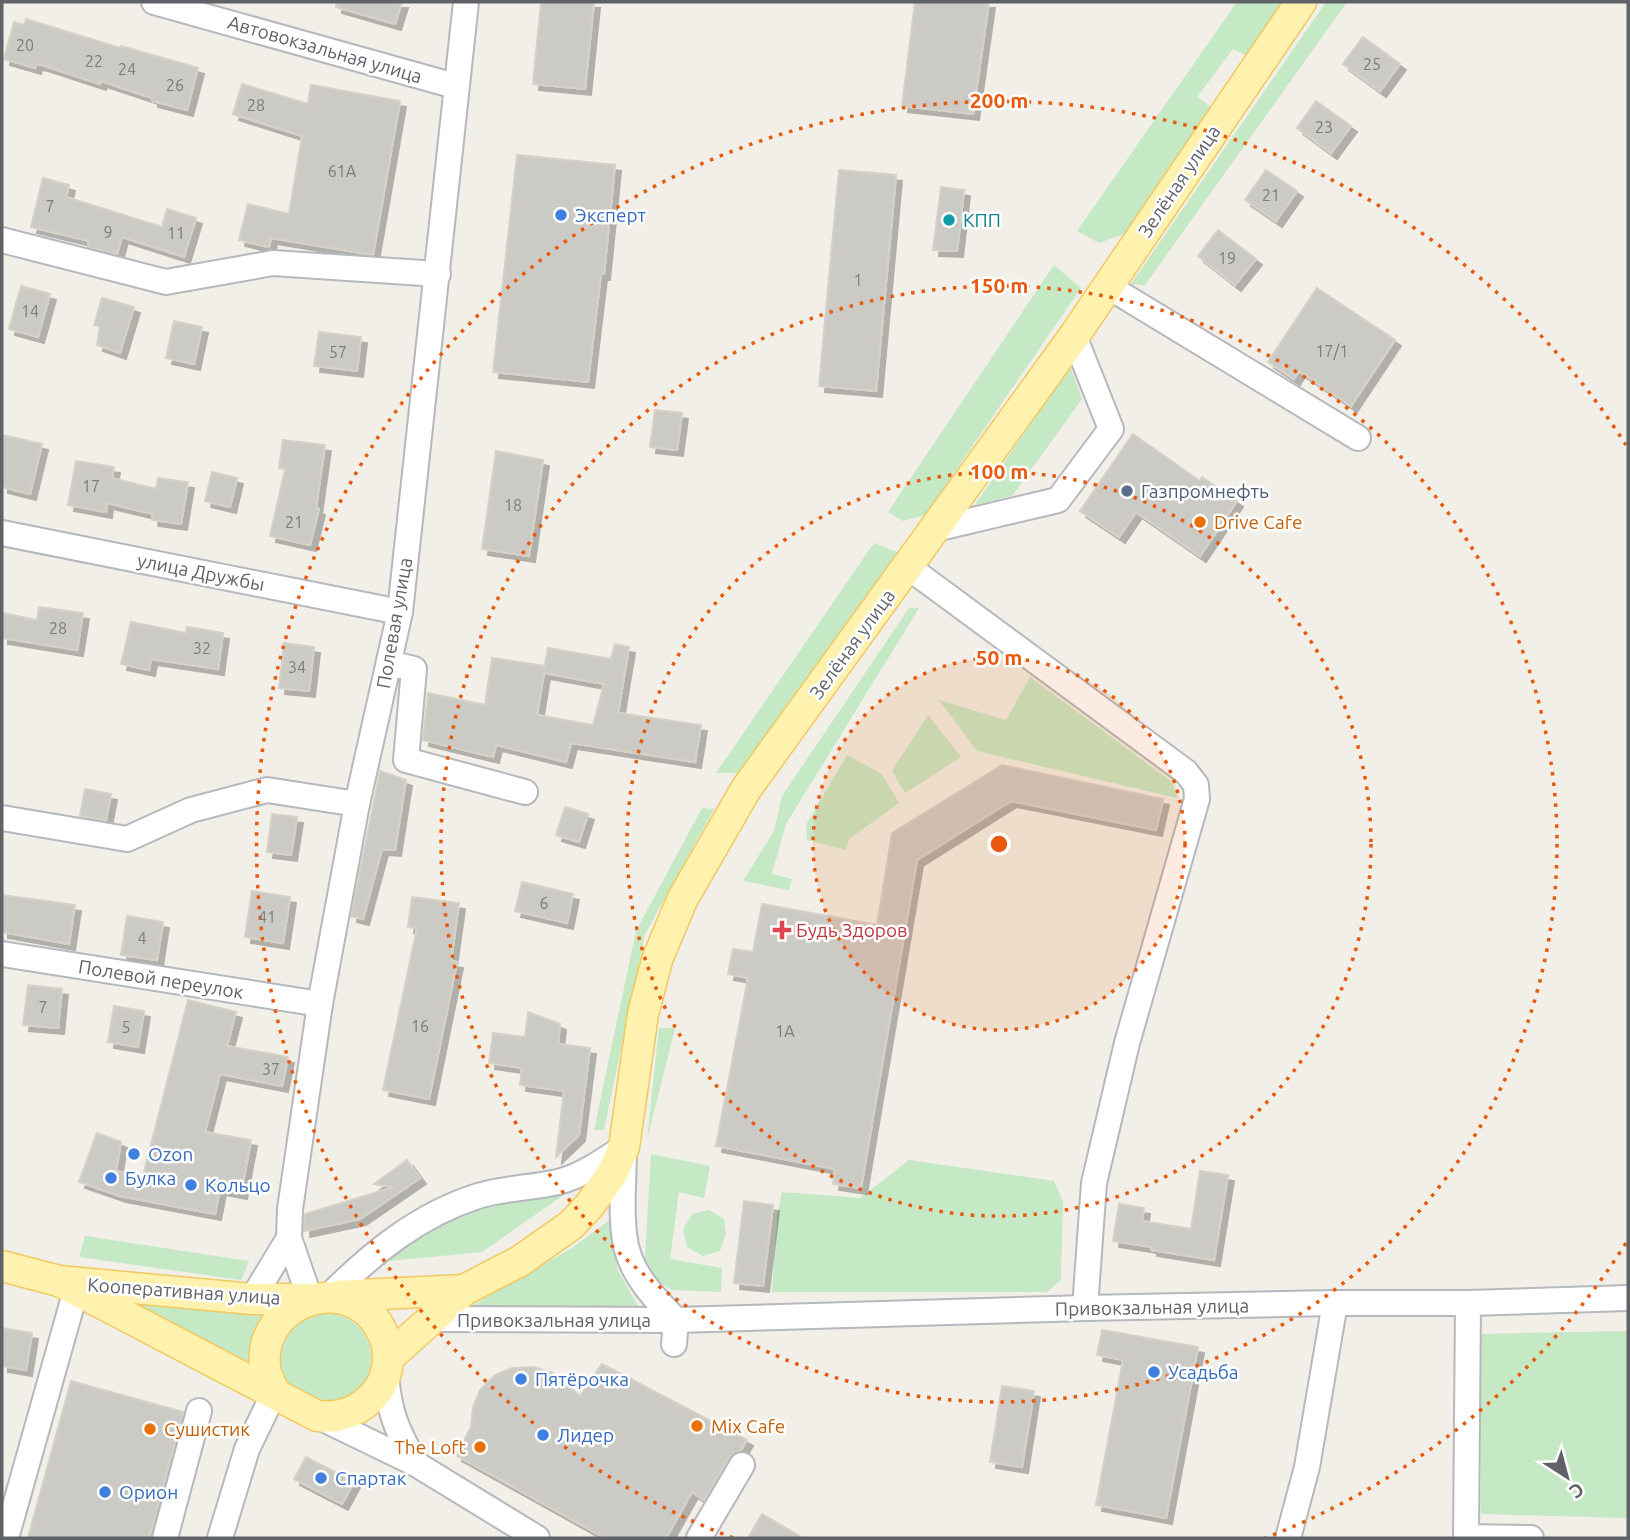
<svg xmlns="http://www.w3.org/2000/svg" width="1630" height="1540" font-family="Ubuntu,sans-serif">
	<defs>
		<filter id="shadow"><feDropShadow dx="6" dy="6" stdDeviation="0" flood-color="#0004"/></filter>
	</defs>
	<rect width="100%" height="100%" fill="#f1efe8"/>
	<g fill="#c5e8c5">
		<polygon points="1237,2 1286,2 1249,57 1233,49 1197,97 1213,108 1126,233 1099,243 1077,231"/>
		<polygon points="1326,2 1347,2 1145,285 1131,284"/>
		<polygon points="1054,265 1081,288 925,515 903,521 888,512"/>
		<polygon points="1070,366 1082,399 1012,496 975,505"/>
		<polygon points="874,543 899,553 740,773 716,773"/>
		<polygon points="909,608 919,608 786,824 772,874 792,879 789,890 743,881 774,831 782,796"/>
		<polygon points="1030,677 1172,782 1177,798 977,751 939,700 1006,720"/>
		<polygon points="928,715 961,757 905,793 892,771"/>
		<polygon points="847,755 882,774 899,803 849,839 846,850 807,840 806,825"/>
		<polygon points="702,808 714,809 645,934 604,1130 594,1130 636,931"/>
		<polygon points="659,1028 675,1028 647,1140"/>
		<polygon points="651,1154 710,1166 704,1198 679,1192 670,1259 722,1268 721,1292 672,1290 657,1281 645,1258"/>
		<polygon points="909,1160 1054,1181 1063,1201 1061,1280 1047,1292 772,1292 777,1215 782,1192 860,1198"/>
		<polygon points="565,1194 482,1252 379,1262 473,1208"/>
		<polygon points="709,1210 724,1219 726,1233 720,1251 703,1256 687,1247 683,1230 692,1214"/>
		<polygon points="611,1219 617,1269 639,1308 468,1308 572,1248"/>
		<polygon points="85,1236 249,1261 241,1280 79,1257"/>
		<polygon points="102,1295 271,1312 257,1368"/>
		<circle cx="326" cy="1358" r="45"/>
		<polygon points="1628,1331 1628,1518 1481,1514 1481,1334"/>
	</g>
	<g fill="#cccac5" stroke="#d6d1c6" stroke-width="2" fill-rule="evenodd" filter="url(#shadow)">
		<polygon points="337,2 402,2 395,24 336,7"/>
		<polygon points="541,2 594,2 585,89 533,84"/>
		<polygon points="915,2 989,2 973,114 902,106"/>
		<polygon points="26,19 120,48 121,46 198,68 187,110 152,101 152,98 101,81 100,84 42,65 36,64 35,68 4,59 14,22 24,25"/>
		<polygon points="1363,37 1400,64 1380,91 1343,64"/>
		<polygon points="242,84 308,104 311,85 400,101 373,255 271,238 269,247 239,240 248,204 289,214 302,136 233,114"/>
		<polygon points="1316,101 1351,126 1331,153 1297,128"/>
		<polygon points="517,155 615,165 604,274 601,274 588,382 493,372"/>
		<polygon points="839,170 896,175 876,391 819,386"/>
		<polygon points="1266,170 1297,191 1276,221 1245,200"/>
		<polygon points="43,178 69,185 66,197 162,227 167,209 196,218 184,257 122,237 117,254 88,247 89,241 31,227"/>
		<polygon points="941,187 964,190 957,251 933,250"/>
		<polygon points="1218,230 1256,259 1235,285 1198,256"/>
		<polygon points="21,286 50,294 38,337 9,329"/>
		<polygon points="1317,288 1395,340 1351,406 1299,371 1294,379 1268,362"/>
		<polygon points="102,298 134,307 120,353 97,345 100,326 94,325"/>
		<polygon points="174,321 202,327 194,364 166,358"/>
		<polygon points="319,332 361,337 357,371 314,366"/>
		<polygon points="655,410 682,413 677,450 650,447"/>
		<polygon points="1133,434 1200,481 1202,477 1237,501 1200,556 1136,512 1119,537 1080,511"/>
		<polygon points="2,435 42,444 30,494 2,487"/>
		<polygon points="283,440 325,445 316,508 319,509 310,545 270,536 285,469 279,468"/>
		<polygon points="496,451 543,460 529,556 482,549"/>
		<polygon points="76,461 114,467 112,478 156,489 158,478 188,482 181,524 152,520 153,514 107,503 106,512 68,505"/>
		<polygon points="212,472 237,478 230,507 205,501"/>
		<polygon points="39,607 83,613 77,650 2,638 2,613 37,620"/>
		<polygon points="131,622 186,633 187,627 223,633 218,669 151,659 149,670 121,664"/>
		<polygon points="284,643 314,647 309,691 279,688"/>
		<path d="M 615,644 L 629,647 L 618,713 L 701,725 L 695,762 L 571,743 L 566,762 L 496,745 L 493,757 L 423,740 L 428,693 L 485,705 L 492,658 L 545,666 L 544,669 L 548,648 L 611,659 ZM 544,673 L 604,684 L 593,725 L 537,715 Z"/>
		<polygon points="1002,765 1163,799 1156,830 1011,801 917,860 861,1188 833,1184 835,1169 716,1146 748,978 728,974 733,949 753,952 762,904 877,925 892,833"/>
		<polygon points="380,771 406,780 395,850 382,849 363,919 351,916"/>
		<polygon points="85,789 111,794 106,820 80,816"/>
		<polygon points="565,807 588,814 579,842 556,835"/>
		<polygon points="272,814 297,817 291,855 267,852"/>
		<polygon points="522,882 573,894 567,923 515,911"/>
		<polygon points="252,891 290,897 283,943 245,937"/>
		<polygon points="2,895 75,905 69,944 2,932"/>
		<polygon points="412,897 459,903 451,961 457,962 429,1099 383,1090 417,928 408,927"/>
		<polygon points="127,916 163,922 157,960 121,955"/>
		<polygon points="28,985 62,989 58,1028 23,1025"/>
		<polygon points="188,1000 236,1012 227,1046 288,1057 282,1086 220,1074 205,1132 251,1140 241,1193 220,1189 215,1214 120,1196 79,1182 97,1133 121,1142 116,1171 143,1176"/>
		<polygon points="114,1006 144,1011 138,1047 108,1042"/>
		<polygon points="528,1012 560,1024 558,1044 590,1048 579,1135 556,1157 564,1091 520,1085 522,1068 489,1063 493,1033 525,1037"/>
		<polygon points="407,1160 420,1178 360,1219 304,1231 305,1214 394,1187 374,1184"/>
		<polygon points="1200,1171 1228,1175 1214,1260 1151,1250 1151,1247 1113,1241 1119,1204 1144,1208 1142,1221 1191,1229"/>
		<polygon points="744,1201 773,1205 763,1286 734,1283"/>
		<polygon points="2,1328 32,1333 26,1370 2,1366"/>
		<polygon points="1102,1330 1198,1347 1166,1518 1096,1505 1123,1360 1097,1355"/>
		<polygon points="602,1364 747,1440 741,1450 729,1457 704,1500 692,1492 666,1538 605,1538 456,1455 471,1427 473,1407 480,1390 495,1375 512,1368 533,1367 553,1373 580,1396"/>
		<polygon points="71,1381 183,1412 149,1538 28,1538"/>
		<polygon points="1002,1386 1034,1391 1022,1467 990,1462"/>
		<polygon points="306,1457 354,1482 342,1504 294,1479"/>
		<polygon points="762,1514 803,1538 748,1538"/>
	</g>
	<g fill="none" stroke-linecap="round" stroke-linejoin="round">
		<defs>
			<g id="minor">
				<polyline points="154,2 455,86"/>
				<polyline points="2,240 166,282 273,263 438,274"/>
				<polyline points="1109,287 1358,438"/>
				<polyline points="935,529 1058,500 1111,429 1074,336"/>
				<polyline points="2,533 400,612"/>
				<polyline points="908,567 1186,772 1196,785 1197,799 1127,1043 1094,1183 1085,1308"/>
				<polyline points="389,663 414,669 406,760 525,792"/>
				<polyline points="2,818 127,839 191,810 267,790 357,804"/>
				<polyline points="2,954 320,1004"/>
				<path d="M 624,1149 C 624,1178 619,1226 628,1253 C 636,1279 657,1301 676,1320"/>
				<polyline points="289,1238 290,1209 320,1004 357,804 400,612 466,2"/>
				<path d="M 328,1297 C 371,1254 418,1215 478,1196 C 503,1188 532,1188 558,1182 C 582,1176 603,1161 624,1147"/>
				<polyline points="252,1299 289,1238 310,1299"/>
				<polyline points="432,1319 676,1320 1085,1308 1335,1303 1468,1303 1628,1298"/>
				<polyline points="674,1344 676,1320"/>
				<path d="M 386,1374 C 389,1413 397,1431 416,1464"/>
				<polyline points="317,1416 416,1464 537,1538"/>
				<polyline points="1466,1537 1531,1538"/>
				<polyline points="6,1538 76,1290"/>
				<polyline points="165,1538 199,1411"/>
				<polyline points="220,1538 247,1449 274,1393"/>
				<polyline points="699,1538 742,1465"/>
				<polyline points="1288,1538 1307,1467 1335,1303"/>
				<polyline points="1466,1538 1468,1303"/>
			</g>
			<g id="major">
				<polyline points="2,1266 59,1281 252,1299 310,1299"/>
				<path d="M 59,1281 L 317,1416 C 341,1419 363,1410 378,1390 C 388,1376 391,1355 385,1339 C 359,1265 251,1299 266,1373 C 268,1379 272,1386 274,1393"/>
				<polyline points="338,1296 464,1290"/>
				<polyline points="388,1358 464,1290 520,1261 571,1225 589,1206 612,1174 624,1147 643,1014 657,960 682,900 746,789 1074,336 1301,2"/>
			</g>
		</defs>
		<use href="#minor" stroke="#b5b8bc" stroke-width="28"/>
		<use href="#major" stroke="#f2c960" stroke-width="33"/>
		<use href="#minor" stroke="#fff" stroke-width="24"/>
		<use href="#major" stroke="#fff2af" stroke-width="30"/>
	</g>
	<circle cx="999" cy="844" r="186" fill="#e8590c" fill-opacity=".12"/>
	<g fill="none" stroke="#e8590c" stroke-width="3.5" stroke-dasharray="3.5 7">
		<circle cx="999" cy="844" r="186"/>
		<circle cx="999" cy="844" r="372"/>
		<circle cx="999" cy="844" r="558"/>
		<path d="M1626 1243A743 743 0 0 1 1265 1538M733 1538A743 743 0 1 1 1626 445"/>
	</g>
	<g fill="#3f7fe0" stroke="#fff" stroke-width="2.5">
		<circle cx="561" cy="215" r="7"/>
		<circle cx="134" cy="1154" r="7"/>
		<circle cx="111" cy="1178" r="7"/>
		<circle cx="191" cy="1185" r="7"/>
		<circle cx="1154" cy="1372" r="7"/>
		<circle cx="521" cy="1379" r="7"/>
		<circle cx="543" cy="1435" r="7"/>
		<circle cx="321" cy="1478" r="7"/>
		<circle cx="105" cy="1492" r="7"/>
	</g>
	<circle fill="#0f9aa8" stroke="#fff" stroke-width="2.5" cx="949" cy="220" r="7"/>
	<circle fill="#5c6f8a" stroke="#fff" stroke-width="2.5" cx="1127" cy="491" r="7"/>
	<g fill="#e8710a" stroke="#fff" stroke-width="2.5">
		<circle cx="1200" cy="522" r="7"/>
		<circle cx="697" cy="1426" r="7"/>
		<circle cx="150" cy="1429" r="7"/>
		<circle cx="480" cy="1447" r="7"/>
	</g>
	<path fill="#e0444e" stroke="#fff" stroke-width="2.5" d="M778.5 919.5h7v7h7v7h-7v7h-7v-7h-7v-7h7z"/>
	<g text-anchor="middle" stroke-width="5" stroke-linejoin="round" paint-order="stroke">
		<g font-size="16" fill="#7a7d7f">
			<text x="25" y="51">20</text>
			<text x="94" y="67">22</text>
			<text x="1372" y="70">25</text>
			<text x="127" y="75">24</text>
			<text x="175" y="91">26</text>
			<text x="256" y="111">28</text>
			<text x="1324" y="133">23</text>
			<text x="342" y="177">61А</text>
			<text x="1271" y="201">21</text>
			<text x="50" y="212">7</text>
			<text x="108" y="238">9</text>
			<text x="176" y="239">11</text>
			<text x="1227" y="264">19</text>
			<text x="858" y="286">1</text>
			<text x="30" y="317">14</text>
			<text x="1332" y="357">17/1</text>
			<text x="338" y="358">57</text>
			<text x="91" y="492">17</text>
			<text x="513" y="511">18</text>
			<text x="294" y="528">21</text>
			<text x="58" y="634">28</text>
			<text x="202" y="654">32</text>
			<text x="297" y="673">34</text>
			<text x="544" y="909">6</text>
			<text x="267" y="923">41</text>
			<text x="142" y="944">4</text>
			<text x="43" y="1013">7</text>
			<text x="420" y="1032">16</text>
			<text x="126" y="1033">5</text>
			<text x="785" y="1037">1А</text>
			<text x="271" y="1075">37</text>
		</g>
		<g font-size="19" fill="#5f6368" stroke="#fff">
			<text transform="translate(325 49) rotate(16)" y="7">Автовокзальная улица</text>
			<text transform="translate(1179 181) rotate(-56)" y="7">Зелёная улица</text>
			<text transform="translate(201 572) rotate(11)" y="7">улица Дружбы</text>
			<text transform="translate(394 623) rotate(-80)" y="7">Полевая улица</text>
			<text transform="translate(852 644) rotate(-54)" y="7">Зелёная улица</text>
			<text transform="translate(161 979) rotate(9)" y="7">Полевой переулок</text>
			<text transform="translate(184 1291) rotate(4)" y="7">Кооперативная улица</text>
			<text transform="translate(1152 1307) rotate(-1)" y="7">Привокзальная улица</text>
			<text x="554" y="1327">Привокзальная улица</text>
		</g>
		<g font-size="19" fill="#366cbe" stroke="#fff" text-anchor="start">
			<text x="575" y="222">Эксперт</text>
			<text x="148" y="1161">Ozon</text>
			<text x="125" y="1185">Булка</text>
			<text x="205" y="1192">Кольцо</text>
			<text x="1168" y="1379">Усадьба</text>
			<text x="535" y="1386">Пятёрочка</text>
			<text x="557" y="1442">Лидер</text>
			<text x="335" y="1485">Спартак</text>
			<text x="119" y="1499">Орион</text>
		</g>
		<g font-size="19" fill="#0d838f" stroke="#fff" text-anchor="start">
			<text x="963" y="227">КПП</text>
		</g>
		<g font-size="19" fill="#4e5e75" stroke="#fff" text-anchor="start">
			<text x="1141" y="498">Газпромнефть</text>
		</g>
		<g font-size="19" fill="#c56008" stroke="#fff" text-anchor="start">
			<text x="1214" y="529">Drive Cafe</text>
			<text x="711" y="1433">Mix Cafe</text>
			<text x="164" y="1436">Сушистик</text>
			<text x="466" y="1454" text-anchor="end">The Loft</text>
		</g>
		<g font-size="19" fill="#be3a42" stroke="#fff" text-anchor="start">
			<text x="796" y="937">Будь Здоров</text>
		</g>
	</g>
	<circle cx="999" cy="844" r="10" fill="#e8590c" stroke="#fff" stroke-width="3.5"/>
	<g font-size="21" text-anchor="middle" font-weight="bold" fill="#e8590c" stroke="#fff" stroke-width="5" stroke-linejoin="round" paint-order="stroke">
		<text x="999" y="108">200 m</text>
		<text x="999" y="293">150 m</text>
		<text x="999" y="479">100 m</text>
		<text x="999" y="665">50 m</text>
	</g>
	<rect width="1630" height="1540" fill="none" stroke="#5f6368" stroke-width="7"/>
	<g transform="translate(1567 1477) rotate(144)" stroke="#ffffff" stroke-width="5" paint-order="stroke">
	<path d="M0-5L12 26L0 18L-12 26Z" fill="#5f6368"/>
	<text y="-10" font-size="19" font-weight="bold" text-anchor="middle" fill="#5f6368">С</text>
	</g>
</svg>
